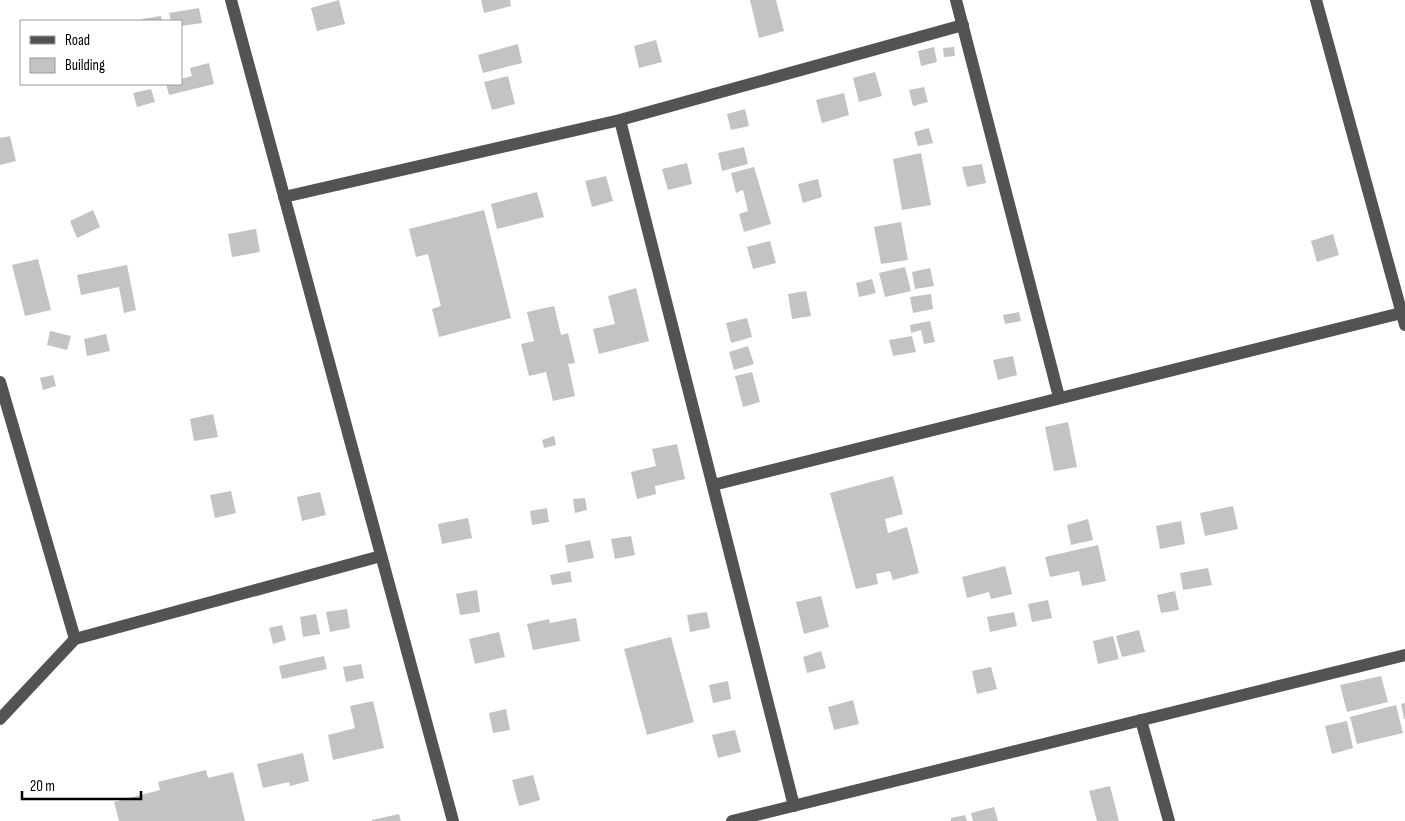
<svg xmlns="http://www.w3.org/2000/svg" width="1405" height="821" font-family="'Sofia Sans Condensed',sans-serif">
	<rect width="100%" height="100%" fill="#fff"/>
	<g fill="#c3c3c3">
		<polygon points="339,0 345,24 317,31 311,8"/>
		<polygon points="481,0 510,0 511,6 484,13"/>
		<polygon points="750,0 776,0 784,31 759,38"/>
		<polygon points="199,8 202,23 181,26 181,21 171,21 169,13"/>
		<polygon points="161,16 162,21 143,21 142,19"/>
		<polygon points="656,40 662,62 639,68 634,46"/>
		<polygon points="518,44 522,63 483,73 478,55"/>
		<polygon points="934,47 937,62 921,66 918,51"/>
		<polygon points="954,47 955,56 944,57 943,48"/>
		<polygon points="209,63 214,84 169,95 166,84 181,84 181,79 192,76 190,68"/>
		<polygon points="875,72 882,96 859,102 853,78"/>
		<polygon points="508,76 515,104 492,110 484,82"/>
		<polygon points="924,87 928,102 913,106 909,90"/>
		<polygon points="151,89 155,102 137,107 133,93"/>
		<polygon points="844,93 849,115 822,123 816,100"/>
		<polygon points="745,109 749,126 731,130 727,114"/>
		<polygon points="929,128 933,143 918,146 914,132"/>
		<polygon points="10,136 16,161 0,165 0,138"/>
		<polygon points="744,147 748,164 722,171 718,153"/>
		<polygon points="921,153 931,205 902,210 893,159"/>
		<polygon points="687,163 692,184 668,190 662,169"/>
		<polygon points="982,164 986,183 967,187 962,167"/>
		<polygon points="754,167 771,224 744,232 739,214 748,211 743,190 736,193 731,173"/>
		<polygon points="606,176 613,201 592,207 585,181"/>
		<polygon points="818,179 822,197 803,203 798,184"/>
		<polygon points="537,192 544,217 497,229 491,204"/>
		<polygon points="93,210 100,227 77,238 70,221"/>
		<polygon points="484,210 511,318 439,337 432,309 441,306 428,254 416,257 409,229"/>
		<polygon points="901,222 908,260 881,264 874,227"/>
		<polygon points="256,229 260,252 232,257 228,234"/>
		<polygon points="1333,234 1339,255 1317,262 1311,241"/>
		<polygon points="770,241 776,263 753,269 747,247"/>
		<polygon points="38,259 51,310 25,316 12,265"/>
		<polygon points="127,265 136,310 124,313 119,287 81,295 77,275"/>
		<polygon points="905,267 911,291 885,297 879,273"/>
		<polygon points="930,268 934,286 915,289 912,272"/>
		<polygon points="872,279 876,293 859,297 856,283"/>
		<polygon points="636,288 649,341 599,354 593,329 615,324 608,296"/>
		<polygon points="806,291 811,316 792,319 788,294"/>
		<polygon points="931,294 933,309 913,313 910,297"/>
		<polygon points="554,306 561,335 568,333 575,363 568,364 575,396 553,401 546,372 529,376 521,344 534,341 527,312"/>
		<polygon points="1019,312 1021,321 1005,324 1003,315"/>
		<polygon points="747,318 752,337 731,343 726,323"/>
		<polygon points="930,321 935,342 924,344 921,330 911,333 910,325"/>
		<polygon points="50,331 71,336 67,350 47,345"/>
		<polygon points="106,334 110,351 87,356 84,339"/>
		<polygon points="912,336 916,352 893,356 889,340"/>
		<polygon points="748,346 754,364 734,370 729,352"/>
		<polygon points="1013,356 1017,375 998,380 993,360"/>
		<polygon points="752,372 760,402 743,407 735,376"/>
		<polygon points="53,375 56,386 43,390 40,378"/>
		<polygon points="213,414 218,437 194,441 190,419"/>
		<polygon points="1068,422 1077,467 1054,471 1045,427"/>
		<polygon points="554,436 556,445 544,448 542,440"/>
		<polygon points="677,444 685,479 655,486 656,494 637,499 631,472 656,466 652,449"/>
		<polygon points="893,476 903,514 885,519 888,533 907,527 919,573 893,580 890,571 876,574 878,584 856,589 830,493"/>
		<polygon points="231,491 236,513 215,518 210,495"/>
		<polygon points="320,492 326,515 302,521 297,497"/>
		<polygon points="585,498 587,510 575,513 573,499"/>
		<polygon points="1233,506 1238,529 1205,536 1200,513"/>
		<polygon points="547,508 549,522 532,525 530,511"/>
		<polygon points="468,518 472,538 442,544 438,524"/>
		<polygon points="1088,519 1093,540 1071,545 1067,525"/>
		<polygon points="1181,521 1185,544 1160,549 1156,526"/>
		<polygon points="631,536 635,555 615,559 611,539"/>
		<polygon points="590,540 594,558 568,563 565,545"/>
		<polygon points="1098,545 1106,581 1082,586 1079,571 1050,577 1045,557"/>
		<polygon points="1005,566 1012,594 991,599 989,592 967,598 962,577"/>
		<polygon points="1208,568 1212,585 1183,590 1180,573"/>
		<polygon points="570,571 572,582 552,585 550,575"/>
		<polygon points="477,590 480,612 460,615 456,594"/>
		<polygon points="1175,591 1179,610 1161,613 1157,595"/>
		<polygon points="821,596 829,627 804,634 796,602"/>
		<polygon points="1048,600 1052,618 1032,622 1028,604"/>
		<polygon points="347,609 350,628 330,632 326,612"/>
		<polygon points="707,612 710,628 690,632 687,615"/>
		<polygon points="1014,612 1017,626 990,632 987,617"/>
		<polygon points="316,614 320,634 303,637 300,617"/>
		<polygon points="576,618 580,641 533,650 527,624 549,619 550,623"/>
		<polygon points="282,625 286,640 273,644 269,628"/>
		<polygon points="1139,630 1145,652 1122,657 1116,636"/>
		<polygon points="499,632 505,657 475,664 469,639"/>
		<polygon points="1113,636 1119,659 1098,664 1093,641"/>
		<polygon points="671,637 694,722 647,735 624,649"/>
		<polygon points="821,651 826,668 807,673 803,657"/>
		<polygon points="324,656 327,669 282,679 279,666"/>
		<polygon points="361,664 364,678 346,682 343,667"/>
		<polygon points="991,667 997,689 977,694 972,671"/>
		<polygon points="1381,676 1388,702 1347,712 1340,685"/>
		<polygon points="728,681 731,699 713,703 709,685"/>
		<polygon points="853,700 859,724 834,730 828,707"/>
		<polygon points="373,701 384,748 333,760 328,735 355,728 350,706"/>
		<polygon points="1405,703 1405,719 1404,719 1401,704"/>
		<polygon points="1396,705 1403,733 1357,744 1350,717"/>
		<polygon points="506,709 510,730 493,733 489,713"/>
		<polygon points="1347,721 1353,748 1332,754 1325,726"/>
		<polygon points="735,730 741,752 718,758 712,735"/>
		<polygon points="303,753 309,781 290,786 289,782 263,788 257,764"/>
		<polygon points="206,770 208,778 233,772 245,821 119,821 114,802 160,790 158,782"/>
		<polygon points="533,775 540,800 519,806 512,780"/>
		<polygon points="1110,786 1119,821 1097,821 1089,791"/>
		<polygon points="994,807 998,821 973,821 971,813"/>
		<polygon points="399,814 401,821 372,821 372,820"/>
		<polygon points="965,815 967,821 951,821 951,818"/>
	</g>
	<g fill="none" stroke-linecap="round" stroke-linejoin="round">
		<g stroke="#535353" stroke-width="12">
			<polyline points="231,0 453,821"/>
			<polyline points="956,0 1059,397"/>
			<polyline points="1316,0 1405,325"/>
			<polyline points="620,120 794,806"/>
			<polyline points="284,197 620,120 963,25"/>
			<polyline points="0,382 75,639"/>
			<polyline points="713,485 1405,312"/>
			<polyline points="0,719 75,639 381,556"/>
			<polyline points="1141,720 1169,821"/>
			<polyline points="732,821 1405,655"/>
		</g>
	</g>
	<rect x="20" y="20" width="162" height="65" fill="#ffffff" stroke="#999999"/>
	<rect x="30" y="36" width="25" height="8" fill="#535353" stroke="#999999"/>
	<text x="65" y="45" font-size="15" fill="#000000">Road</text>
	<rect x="30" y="58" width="25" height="15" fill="#c3c3c3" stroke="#999999"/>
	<text x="65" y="70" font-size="15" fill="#000000">Building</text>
	<path d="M22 791v8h119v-8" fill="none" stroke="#000000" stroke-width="2.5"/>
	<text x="30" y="791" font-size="15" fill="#000000" stroke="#ffffff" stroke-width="4" paint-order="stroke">20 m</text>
</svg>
